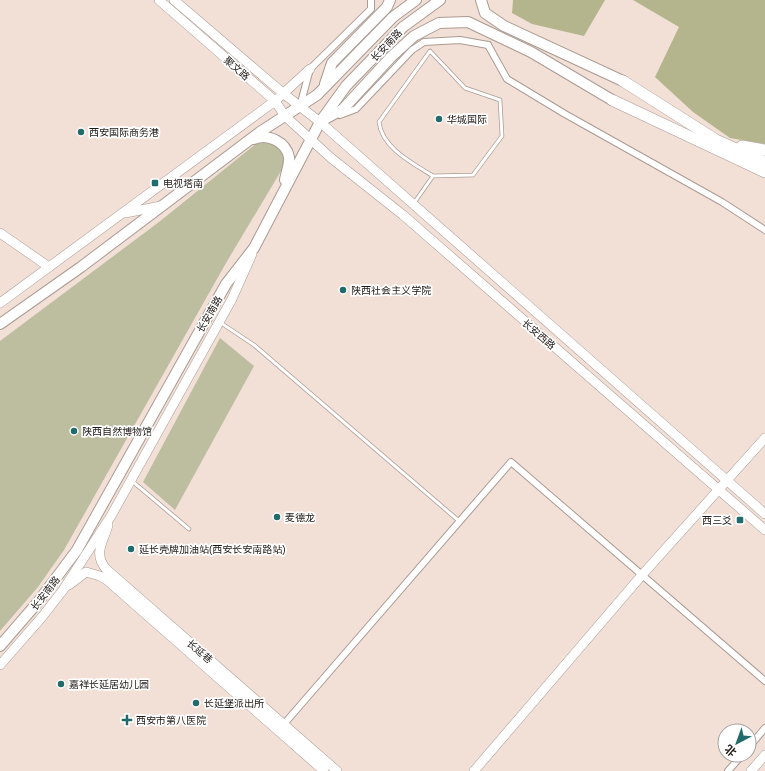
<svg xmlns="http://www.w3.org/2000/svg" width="765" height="771" font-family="Helvetica,'Noto Sans SC',sans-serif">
	<rect width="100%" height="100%" fill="#f2e0d7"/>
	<g fill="#bdbda0">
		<polygon points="262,139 273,141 285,156 284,166 226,263 64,550 38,587 0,631 0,341 159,222"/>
		<polygon points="220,338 254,366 175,510 143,482"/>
	</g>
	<g fill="#b4b58d">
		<polygon points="513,0 605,0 584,36 532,24 512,13"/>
		<polygon points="633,0 765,0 765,144 730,138 693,112 655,77 679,27"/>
	</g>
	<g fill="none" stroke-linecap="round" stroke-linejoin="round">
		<defs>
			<g id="lane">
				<path d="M 414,203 L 433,176 L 473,175 L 502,136 L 500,100 L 465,88 L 430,51 L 379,122 C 382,148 412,163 433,176"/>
				<polyline points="221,323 254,345 459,521"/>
				<polyline points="132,481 189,529"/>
			</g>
			<g id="street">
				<polyline points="488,45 507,79 565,114 722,202 765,230"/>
				<polyline points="300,106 310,69 371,9 371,0"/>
				<polyline points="340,115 356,109 412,50 424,42 460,40 488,45"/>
				<polyline points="284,724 511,462 765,681"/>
				<polyline points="749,747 765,728"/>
				<polyline points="728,771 742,755"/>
			</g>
			<g id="secondary">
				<polyline points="159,0 275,101 285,116 331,158 403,215 765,530"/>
				<polyline points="174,0 284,94 320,122 765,514"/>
				<polyline points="125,213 161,206"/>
				<polyline points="0,233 49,267"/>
				<polyline points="0,303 275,101 310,69"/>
				<path d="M 108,525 C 103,543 93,553 106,569 L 337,771"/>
				<polyline points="69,585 86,572 100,576 107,580 324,771"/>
				<polyline points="0,665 42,617 63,590 111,516 232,299 252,254"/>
				<polyline points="474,771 642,575 765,438"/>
				<polyline points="751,771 765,755"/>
			</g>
			<g id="primary">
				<polyline points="481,0 485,13 504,26 623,81"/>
				<polyline points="325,84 332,63 387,7 390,0"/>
				<polyline points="325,119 343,109 391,57 414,36 439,23 468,22 531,52 612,100"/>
				<path d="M 254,139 C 268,133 286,142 289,157 C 290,164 286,173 285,180"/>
				<polyline points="0,324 81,267 260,132 317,95 393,17 416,0"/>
				<polyline points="0,646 38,602 77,550 226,284 254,248 320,122 346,86 403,27 440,0"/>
			</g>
			<g id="highway">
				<polyline points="623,81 716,140 765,162"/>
				<polyline points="612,100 765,172"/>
				<polyline points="742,146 765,150"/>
			</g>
		</defs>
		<use href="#lane" stroke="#ab9b92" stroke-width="4.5"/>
		<use href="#street" stroke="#ab9b92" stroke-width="8"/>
		<use href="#secondary" stroke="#ab9b92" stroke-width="10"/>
		<use href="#primary" stroke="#ab9b92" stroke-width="12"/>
		<use href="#highway" stroke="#ab9b92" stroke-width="12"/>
		<use href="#lane" stroke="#fff" stroke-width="3"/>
		<use href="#street" stroke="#fff" stroke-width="6"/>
		<use href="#secondary" stroke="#fff" stroke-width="9"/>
		<use href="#primary" stroke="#fff" stroke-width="10"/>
		<use href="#highway" stroke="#fff" stroke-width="11"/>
	</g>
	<g fill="#206c6d" stroke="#fff" stroke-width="1.5">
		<circle cx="439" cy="119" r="4"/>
		<circle cx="81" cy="132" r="4"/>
		<rect x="151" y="179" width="8" height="8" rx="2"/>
		<circle cx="343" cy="290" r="4"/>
		<circle cx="74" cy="431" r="4"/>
		<circle cx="277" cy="517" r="4"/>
		<rect x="736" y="516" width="8" height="8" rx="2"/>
		<circle cx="131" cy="549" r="4"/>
		<circle cx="61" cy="684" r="4"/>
		<circle cx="196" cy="703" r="4"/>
		<path d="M125 714h4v4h4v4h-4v4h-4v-4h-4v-4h4z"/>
	</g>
	<g text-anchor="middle" stroke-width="3.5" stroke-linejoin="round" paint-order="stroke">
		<g font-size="10" fill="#1f1916" stroke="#fff">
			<text transform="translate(386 45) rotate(-46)" y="4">长安南路</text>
			<text transform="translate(237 68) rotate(41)" y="4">聚文路</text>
			<text transform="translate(209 314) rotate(-60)" y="4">长安南路</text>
			<text transform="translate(539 334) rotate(41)" y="4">长安西路</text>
			<text transform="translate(45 593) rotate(-52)" y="4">长安南路</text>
			<text transform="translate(200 651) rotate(41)" y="4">长延巷</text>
		</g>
		<g font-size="10" fill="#1f1916" stroke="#fff" text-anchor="start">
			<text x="447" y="123">华城国际</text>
			<text x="89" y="136">西安国际商务港</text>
			<text x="163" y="187">电视塔南</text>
			<text x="351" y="294">陕西社会主义学院</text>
			<text x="82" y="435">陕西自然博物馆</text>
			<text x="285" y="521">麦德龙</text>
			<text x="732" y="524" text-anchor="end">西三爻</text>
			<text x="139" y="553">延长壳牌加油站(西安长安南路站)</text>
			<text x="69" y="688">嘉祥长延居幼儿园</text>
			<text x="204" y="707">长延堡派出所</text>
			<text x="136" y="724">西安市第八医院</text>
		</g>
	</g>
	<g transform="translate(737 743) rotate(221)"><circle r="19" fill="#ffffff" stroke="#a5a3a2"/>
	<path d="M0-3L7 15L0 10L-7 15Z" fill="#206c6d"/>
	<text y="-6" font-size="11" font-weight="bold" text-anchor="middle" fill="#1f1916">北</text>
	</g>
</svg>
